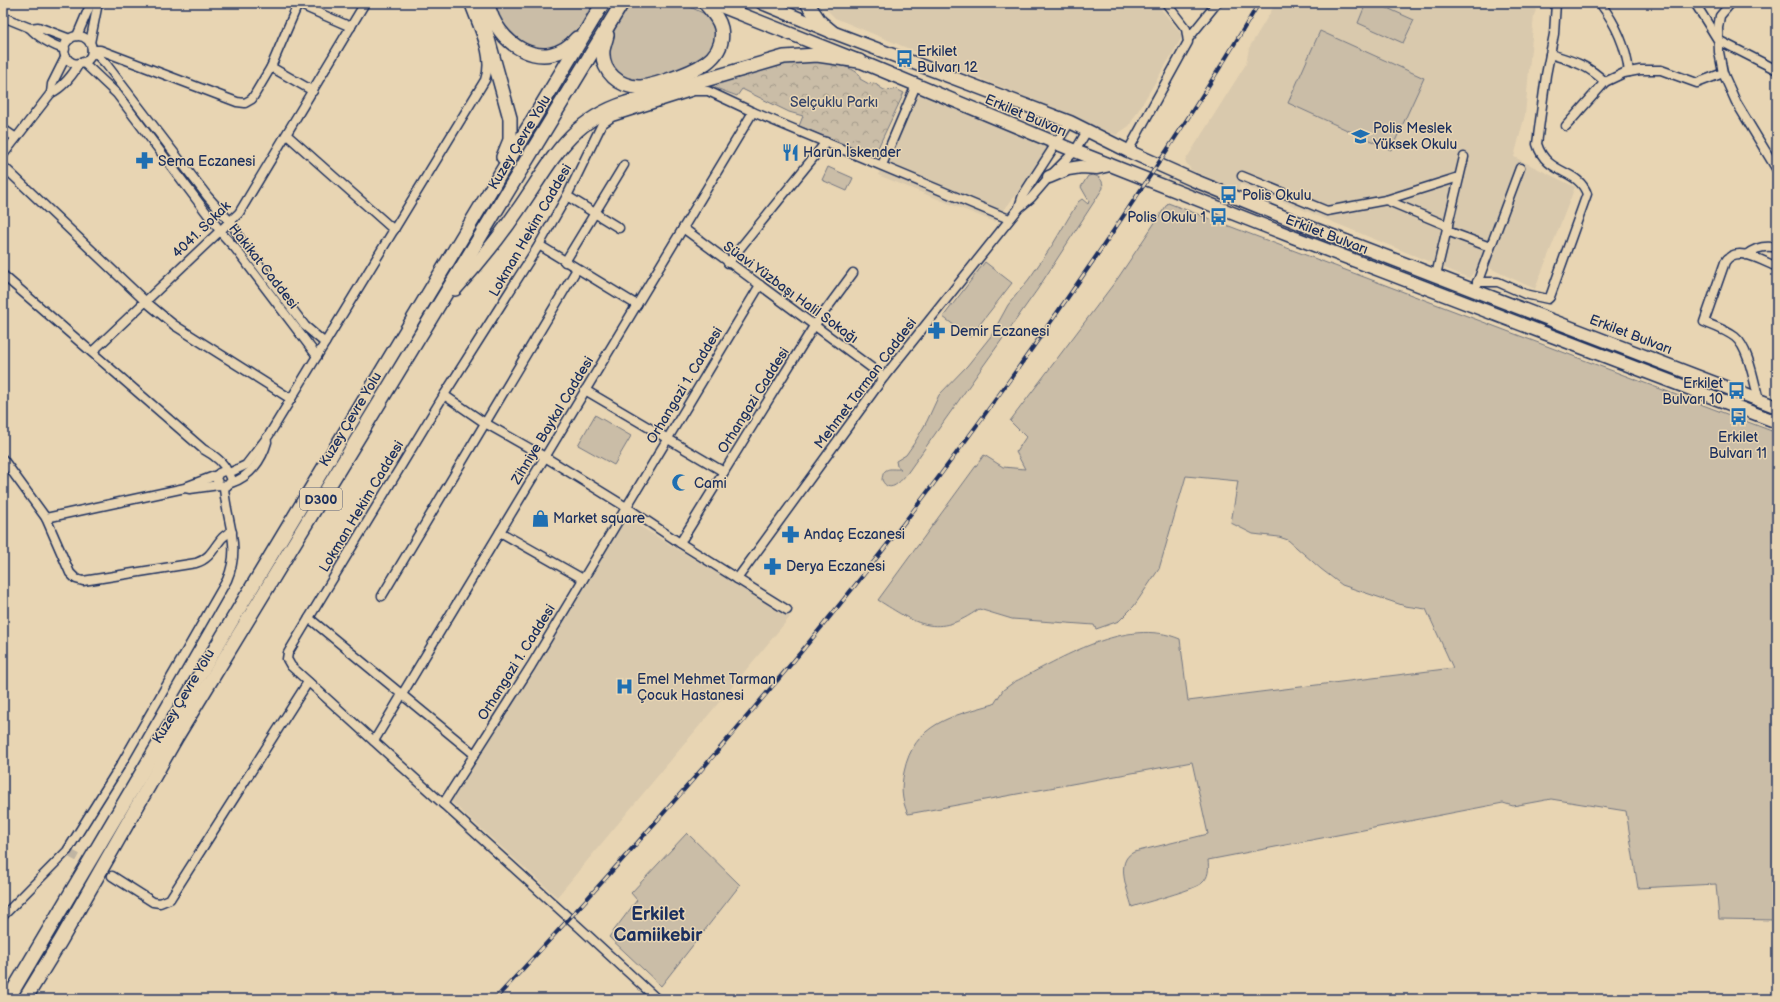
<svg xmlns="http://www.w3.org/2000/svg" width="1780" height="1002" font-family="'Balsamiq Sans',sans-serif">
	<defs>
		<pattern id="park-crowns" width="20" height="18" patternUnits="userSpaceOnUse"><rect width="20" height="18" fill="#cabda7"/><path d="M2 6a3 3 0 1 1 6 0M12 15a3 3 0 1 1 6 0" fill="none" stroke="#a39a8b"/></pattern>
	</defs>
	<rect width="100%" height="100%" fill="#e8d5b3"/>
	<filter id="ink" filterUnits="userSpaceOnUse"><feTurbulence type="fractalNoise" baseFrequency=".025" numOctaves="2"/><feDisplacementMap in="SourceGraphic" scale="8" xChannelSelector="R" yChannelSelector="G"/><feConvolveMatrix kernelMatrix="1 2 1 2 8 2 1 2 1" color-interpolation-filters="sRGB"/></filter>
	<g filter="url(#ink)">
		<g fill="#d9c9ad">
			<polygon points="820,3 1156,3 1183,36 1129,126 1116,135 835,18"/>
			<polygon points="1276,3 1539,3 1534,15 1525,115 1514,157 1575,187 1535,289 1481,264 1469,278 1240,184 1238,190 1191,170 1185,161 1246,64 1249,48"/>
			<polygon points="918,81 1063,132 995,222 878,175"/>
			<polygon points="621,515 790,617 557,897 448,799"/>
		</g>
		<g fill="#cabda7" stroke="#727682">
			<polygon points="491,3 593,3 576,34 564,45 537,51 509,36"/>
			<polygon points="630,3 682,3 709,16 714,23 716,45 693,67 638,83 615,74 606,50 615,28"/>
			<polygon points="1366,3 1376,3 1414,20 1403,43 1358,23"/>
			<polygon points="1320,31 1424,78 1391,150 1288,103"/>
			<polygon points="828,167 853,178 847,191 822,180"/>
			<path d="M 1093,175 C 1100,177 1103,180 1103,188 L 1037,290 L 906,475 C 899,483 889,494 882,480 C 883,465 892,470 901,469 L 897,466 L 896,461 L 906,455 L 915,442 L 927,421 L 939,395 L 967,366 L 991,336 L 1008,305 L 1029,279 L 1053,244 L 1078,202 L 1082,199 L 1088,204 L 1089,201 L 1081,187 L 1088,176 Z"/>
			<path d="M 1168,203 L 1777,433 L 1777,920 L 1719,919 L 1716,884 L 1638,888 L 1626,811 L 1551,799 L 1513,806 L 1503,803 L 1208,860 C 1209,869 1209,877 1202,883 C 1194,890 1146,902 1132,907 C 1128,891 1114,861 1134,852 L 1208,834 L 1192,762 L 908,814 C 901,799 901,787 904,772 C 914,723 952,716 994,704 L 1003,690 L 1014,682 C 1061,659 1126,616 1180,639 L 1188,701 L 1453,668 L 1426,609 L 1405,606 L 1342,585 L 1321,569 L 1288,540 L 1279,537 L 1253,534 L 1231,523 L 1238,481 L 1186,476 L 1159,569 L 1134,606 L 1119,621 L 1096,629 L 1094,625 L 1012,619 L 979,609 C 937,639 916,624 878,600 L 984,455 L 1003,467 L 1025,469 L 1016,452 L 1026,437 L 1010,421 L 1118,278 Z"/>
			<polygon points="985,262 1012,283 970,337 943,317"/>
			<polygon points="595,415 631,436 614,465 578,445"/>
			<polygon points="687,833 740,885 661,986 609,937 637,900 631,893"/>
		</g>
		<path fill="url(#park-crowns)" stroke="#727682" d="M 800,58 C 817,61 848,63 860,75 L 860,79 L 869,84 L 874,83 C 883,89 884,93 896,89 L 904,93 L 874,156 L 799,126 L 803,116 L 789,112 L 742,89 L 737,96 L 708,85 Z"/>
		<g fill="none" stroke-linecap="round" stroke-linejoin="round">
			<polyline stroke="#bfb4a2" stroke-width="8" stroke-dasharray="8 4" stroke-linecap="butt" points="71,854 112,876"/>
			<defs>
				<g id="minor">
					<polyline points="296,3 351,27"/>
					<path d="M 1600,3 C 1616,24 1626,46 1629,72"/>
					<polyline points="1695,3 1718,40 1777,70"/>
					<polyline points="1731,3 1720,16 1718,28 1719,52 1723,73 1736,102 1777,170"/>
					<polyline points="3,17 30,28 38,27 70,39"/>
					<path d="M 30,28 C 38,37 53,46 65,49"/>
					<polyline points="77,36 91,3"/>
					<circle cx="78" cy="50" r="14"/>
					<polyline points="1188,39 1217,3"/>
					<polyline points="90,43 98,3"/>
					<polyline points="92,50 106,64 208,197 233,225 241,241 305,326 325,343"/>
					<polyline points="92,50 100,50 237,102 245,103 252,99 271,67 298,4"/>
					<path d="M 1550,54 C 1573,61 1588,65 1605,82"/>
					<polyline points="83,62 117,94 224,236 235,248 317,356"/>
					<polyline points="271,67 313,91"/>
					<path d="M 51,93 C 62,88 74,74 79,63"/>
					<polyline points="1566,126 1605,82 1624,73 1640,70 1661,70 1697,83 1723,73"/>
					<polyline points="3,129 16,138"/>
					<polyline points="287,135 394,230"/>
					<polyline points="1128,151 1188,42 1186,29 1166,3"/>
					<polyline points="3,155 51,93 52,84 66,56"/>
					<polyline points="882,165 916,85"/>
					<polyline points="3,166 145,301 174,325 291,399"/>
					<polyline points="1242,176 1327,211 1386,200 1459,177"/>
					<polyline points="567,196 619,228"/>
					<polyline points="1386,200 1448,226"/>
					<polyline points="1019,207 1023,195 1070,122"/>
					<polyline points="683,228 884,377"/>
					<polyline points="1447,231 1490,247"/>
					<polyline points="539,245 637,305"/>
					<path d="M 1746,255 C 1755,248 1766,245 1777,248"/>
					<polyline points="565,262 624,165"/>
					<polyline points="728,263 826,142"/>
					<path d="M 3,275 L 203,449 C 212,454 223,461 227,471"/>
					<polyline points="1436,275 1464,157"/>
					<path d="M 1477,282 L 1498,282 L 1525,294 L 1548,299 L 1550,297 L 1587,194 C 1578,168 1547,176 1537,144 L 1546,75 L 1554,34 L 1556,3"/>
					<polyline points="1476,286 1520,168"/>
					<polyline points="92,352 239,213 365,3"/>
					<polyline points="585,390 724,472"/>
					<polyline points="444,395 485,423 545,457 626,507 680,543 787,610"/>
					<path d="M 1759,400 C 1754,383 1749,348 1735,337 C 1726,330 1714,326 1704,322 L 1725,262 C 1736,244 1762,261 1777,267"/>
					<path d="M 3,459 L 46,518 L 70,573 L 76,579 L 83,581 L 196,563 C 216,557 216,536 232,532"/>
					<path d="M 229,473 L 246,465 L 269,435 L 485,80 C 494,55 477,27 469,3"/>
					<path d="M 231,483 C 250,477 262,460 267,442"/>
					<polyline points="188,486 217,475"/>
					<polyline points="46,518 185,488 190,489 219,485 227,486 232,480 229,473 224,471 219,473 216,478 219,485"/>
					<polyline points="500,532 583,579"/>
					<polyline points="680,543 814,326 853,273"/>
					<polyline points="737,579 884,377 1019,208 1031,198 1049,177 1075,151 1087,131"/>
					<polyline points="382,596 577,269"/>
					<polyline points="309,618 288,653 287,659 291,666 580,928 657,999"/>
					<polyline points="374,741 753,112"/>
					<polyline points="474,754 309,618 444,395 539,245 567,196 602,124 612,117 694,91 708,91 753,112 1009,219"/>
					<polyline points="443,804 531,666 760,285"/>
					<polyline points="112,876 153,902 160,903 170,899 308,682"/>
					<path d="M 3,916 L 67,851 L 122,763 L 227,580 C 242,545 226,522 224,487"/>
				</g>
				<g id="primary">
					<polyline points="713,3 859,61 1075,151 1293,237 1777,422"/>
					<polyline points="762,3 832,32 1070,122 1128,151 1193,180 1299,223 1777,407"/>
					<polyline points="1049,177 1068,169 1081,167 1097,168 1110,165"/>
				</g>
				<g id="trunk">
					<polyline points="478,3 510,118 510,140 503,157"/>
					<path d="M 488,3 C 495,44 545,76 577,38"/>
					<polyline points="807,3 820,22 832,32"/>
					<path d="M 607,35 C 606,40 604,45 603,50 C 601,72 620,88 641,87 C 651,86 659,83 668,80 C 692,72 727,60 721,28 C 719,18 711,11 705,3"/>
					<path d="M 455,289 C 478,264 499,238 518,210 C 551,163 567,122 626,103 L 784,57 L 817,55 L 859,61"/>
					<polyline points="8,999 231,622 603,3"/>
					<polyline points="25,999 61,940 176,738 622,3"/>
				</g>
			</defs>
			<use href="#minor" stroke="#1b2f5e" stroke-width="11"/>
			<use href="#primary" stroke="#1b2f5e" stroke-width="15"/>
			<use href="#trunk" stroke="#1b2f5e" stroke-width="16"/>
			<use href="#minor" stroke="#e8d5b3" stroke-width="8"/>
			<use href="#primary" stroke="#e8d5b3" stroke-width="12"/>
			<use href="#trunk" stroke="#e8d5b3" stroke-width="13"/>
			<defs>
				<path id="rail" d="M 495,999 C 630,854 761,706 883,550 C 957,455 1027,357 1095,258 C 1152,174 1208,90 1259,3"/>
			</defs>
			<use href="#rail" stroke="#1b2f5e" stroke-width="4"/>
			<use href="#rail" stroke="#e8d5b3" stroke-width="2.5" stroke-dasharray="8" stroke-linecap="butt"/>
		</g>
	</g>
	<defs>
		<symbol id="bus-bare" viewBox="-9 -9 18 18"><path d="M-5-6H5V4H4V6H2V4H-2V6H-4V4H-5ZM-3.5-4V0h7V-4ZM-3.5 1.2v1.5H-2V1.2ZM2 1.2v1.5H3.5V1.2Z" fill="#1f6fb2" stroke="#e8d5b3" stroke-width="2.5" paint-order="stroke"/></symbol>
		<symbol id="school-bare" viewBox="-9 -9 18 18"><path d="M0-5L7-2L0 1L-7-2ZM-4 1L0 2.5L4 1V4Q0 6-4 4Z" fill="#1f6fb2" stroke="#e8d5b3" stroke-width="2.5" paint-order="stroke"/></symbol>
		<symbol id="restaurant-bare" viewBox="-9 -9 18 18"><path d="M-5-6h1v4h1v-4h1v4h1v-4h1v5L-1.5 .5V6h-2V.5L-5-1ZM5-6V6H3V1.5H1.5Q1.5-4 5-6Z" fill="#1f6fb2" stroke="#e8d5b3" stroke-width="2.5" paint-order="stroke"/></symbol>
		<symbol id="pharmacy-bare" viewBox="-9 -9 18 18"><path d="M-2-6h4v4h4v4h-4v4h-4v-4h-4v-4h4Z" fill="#1f6fb2" stroke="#e8d5b3" stroke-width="2.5" paint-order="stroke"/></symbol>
		<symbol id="mosque-bare" viewBox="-9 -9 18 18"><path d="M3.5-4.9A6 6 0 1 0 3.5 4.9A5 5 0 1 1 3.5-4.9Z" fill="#1f6fb2" stroke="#e8d5b3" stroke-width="2.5" paint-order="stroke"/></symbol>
		<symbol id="shop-bare" viewBox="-9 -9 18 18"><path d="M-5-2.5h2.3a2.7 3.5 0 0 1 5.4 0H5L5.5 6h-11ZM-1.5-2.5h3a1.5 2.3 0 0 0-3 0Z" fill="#1f6fb2" stroke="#e8d5b3" stroke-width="2.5" paint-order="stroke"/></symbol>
		<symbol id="hospital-bare" viewBox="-9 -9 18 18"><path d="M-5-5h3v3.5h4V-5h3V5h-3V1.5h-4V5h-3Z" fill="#1f6fb2" stroke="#e8d5b3" stroke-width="2.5" paint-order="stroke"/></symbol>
	</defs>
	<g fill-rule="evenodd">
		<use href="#bus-bare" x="892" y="46" width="25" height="25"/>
		<use href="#school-bare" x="1348" y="124" width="25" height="25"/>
		<use href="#restaurant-bare" x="778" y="140" width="25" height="25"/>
		<use href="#pharmacy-bare" x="132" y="148" width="25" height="25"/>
		<use href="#bus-bare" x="1216" y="182" width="25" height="25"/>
		<use href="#bus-bare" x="1206" y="204" width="25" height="25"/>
		<use href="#pharmacy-bare" x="924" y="318" width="25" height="25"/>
		<use href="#bus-bare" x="1724" y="378" width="25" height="25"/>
		<use href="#bus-bare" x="1726" y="404" width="25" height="25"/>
		<use href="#mosque-bare" x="668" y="470" width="25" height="25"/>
		<use href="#shop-bare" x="528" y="506" width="25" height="25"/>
		<use href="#pharmacy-bare" x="778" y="522" width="25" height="25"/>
		<use href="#pharmacy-bare" x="760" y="554" width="25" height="25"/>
		<use href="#hospital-bare" x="612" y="674" width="25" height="25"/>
	</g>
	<g text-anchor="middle" stroke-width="3" stroke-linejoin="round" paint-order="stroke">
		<rect fill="#e8d5b3" stroke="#586178" stroke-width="1" x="300" y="488" width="42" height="22" rx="3"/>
		<g font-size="13" font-weight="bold" fill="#1b2f5e">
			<text x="321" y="504">D300</text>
		</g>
		<g font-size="14" fill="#1b2f5e" stroke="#e8d5b3" text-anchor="start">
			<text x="917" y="56">Erkilet<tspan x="917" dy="16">Bulvarı 12</tspan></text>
			<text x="1373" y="133">Polis Meslek<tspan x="1373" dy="16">Yüksek Okulu</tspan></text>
			<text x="803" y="157">Harun İskender</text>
			<text x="158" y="166">Sema Eczanesi</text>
			<text x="1242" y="200">Polis Okulu</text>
			<text x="1206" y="222" text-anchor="end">Polis Okulu 1</text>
			<text x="950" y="336">Demir Eczanesi</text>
			<text x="1723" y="388" text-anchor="end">Erkilet<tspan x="1723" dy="16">Bulvarı 10</tspan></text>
			<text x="1738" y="442" text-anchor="middle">Erkilet<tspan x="1738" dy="16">Bulvarı 11</tspan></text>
			<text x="694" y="488">Cami</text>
			<text x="553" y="523">Market square</text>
			<text x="804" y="539">Andaç Eczanesi</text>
			<text x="786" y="571">Derya Eczanesi</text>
			<text x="637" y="684">Emel Mehmet Tarman<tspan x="637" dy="16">Çocuk Hastanesi</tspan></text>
		</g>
		<g font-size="14" fill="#354469" stroke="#e8d5b3">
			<text x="834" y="107">Selçuklu Parkı</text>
		</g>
		<g font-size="14" fill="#1b2f5e" stroke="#e8d5b3">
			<text transform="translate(1026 115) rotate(23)" y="5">Erkilet Bulvarı</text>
			<text transform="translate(519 142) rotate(-59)" y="5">Kuzey Çevre Yolu</text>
			<text transform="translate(201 229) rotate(-44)" y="5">4041. Sokak</text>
			<text transform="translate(530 230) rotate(-60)" y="5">Lokman Hekim Caddesi</text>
			<text transform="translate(1327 234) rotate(21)" y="5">Erkilet Bulvarı</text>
			<text transform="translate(264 266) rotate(52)" y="5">Hakikat Caddesi</text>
			<text transform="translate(791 292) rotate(36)" y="5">Süavi Yüzbaşı Halil Sokağı</text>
			<text transform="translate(1631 334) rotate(21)" y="5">Erkilet Bulvarı</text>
			<text transform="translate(865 383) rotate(-53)" y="5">Mehmet Tarman Caddesi</text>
			<text transform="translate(684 385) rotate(-59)" y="5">Orhangazi 1. Caddesi</text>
			<text transform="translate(753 400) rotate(-58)" y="5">Orhangazi Caddesi</text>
			<text transform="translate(350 419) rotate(-59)" y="5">Kuzey Çevre Yolu</text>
			<text transform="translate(552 420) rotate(-59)" y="5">Zihniye Baykal Caddesi</text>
			<text transform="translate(361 506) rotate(-59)" y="5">Lokman Hekim Caddesi</text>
			<text transform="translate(516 662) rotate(-58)" y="5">Orhangazi 1. Caddesi</text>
			<text transform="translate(183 696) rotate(-59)" y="5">Kuzey Çevre Yolu</text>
		</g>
		<g font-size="18" font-weight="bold" fill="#1b2f5e" stroke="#e8d5b3">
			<text x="658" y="920">Erkilet<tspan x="658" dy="21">Camiikebir</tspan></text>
		</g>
	</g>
	<rect width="1780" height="1002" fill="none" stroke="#e8d5b3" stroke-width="16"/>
	<rect x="8" y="8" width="1764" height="986" fill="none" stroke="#1b2f5e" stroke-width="1.5" filter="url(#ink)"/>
</svg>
